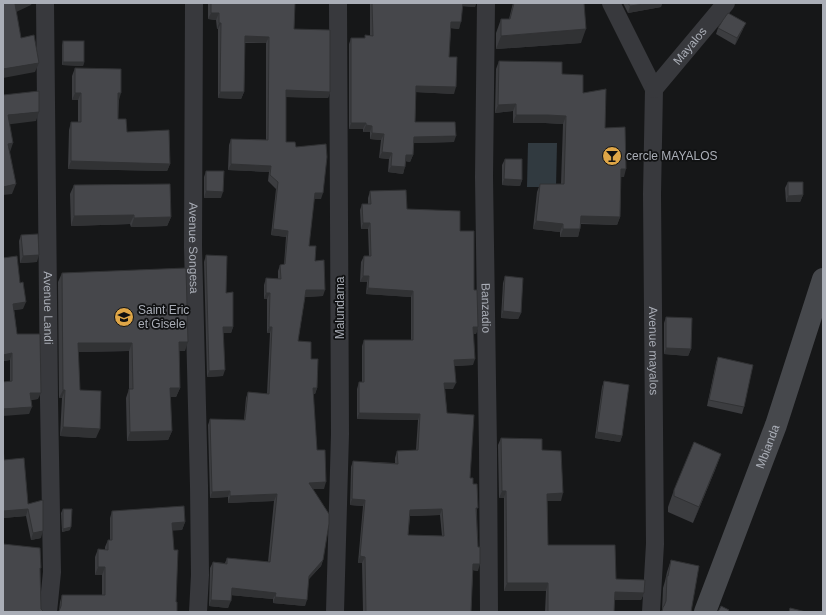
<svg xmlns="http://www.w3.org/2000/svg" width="826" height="615" font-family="Arial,sans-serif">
	<rect width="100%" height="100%" fill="#161718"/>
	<polygon fill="#313a40" points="528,143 557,143 556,187 527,187"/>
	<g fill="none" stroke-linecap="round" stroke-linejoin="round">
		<g stroke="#38393d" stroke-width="18">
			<path id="s1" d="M 45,3 L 49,400 L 52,572 L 48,612"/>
			<path id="s2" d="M 194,3 L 193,247 L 199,486 L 200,575 L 198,612"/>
			<path id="s3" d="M 486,3 L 484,177 L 488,449 L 489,612"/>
			<path id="s4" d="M 611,3 L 654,89 L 652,194 L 655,544 L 651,612"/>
			<path id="s5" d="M 654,89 L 726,3"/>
			<polyline points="335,612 340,434 338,3"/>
		</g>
		<path stroke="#46484c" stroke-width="22" id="s6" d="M 705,612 L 776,425 L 823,279"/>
	</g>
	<g fill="#3c3d40" fill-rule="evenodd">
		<polygon points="208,3 295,3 294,29 330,92 328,98 286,97 286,142 296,147 321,199 314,199 309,246 315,261 323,296 305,297 298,341 311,359 317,388 315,394 313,394 317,450 324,489 313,489 323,560 321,566 308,580 305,606 273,603 273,599 231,595 228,608 209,606 210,568 213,562 225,563 227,558 268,562 274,501 228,503 228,497 210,498 208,425 210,419 244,420 246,398 248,392 267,394 270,333 267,333 267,299 264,299 264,285 266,278 278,279 278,271 280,265 284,265 286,237 271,235 276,189 268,181 269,172 228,170 229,145 231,139 266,140 266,43 245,43 244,92 241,99 218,98 218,29 217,29 216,20 208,19"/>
		<polygon points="370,3 476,3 475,7 462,6 459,29 451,28 449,57 454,94 416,92 415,122 454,142 414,143 413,155 410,162 406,161 403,174 388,172 389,159 379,158 381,140 370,139 370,132 363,132 363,129 349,129 349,44 351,38 365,38 365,35 370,36"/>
		<polygon points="513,3 584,3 581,43 496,49 496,33 501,19 509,19"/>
		<polygon points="623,3 662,3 661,7 628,13"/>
		<polygon points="718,28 743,29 735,45 716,34"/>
		<polygon points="63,41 84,62 83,66 62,65 62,45"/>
		<polygon points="499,61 562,74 583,93 605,128 624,177 621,177 620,217 617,225 581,224 578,237 560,237 560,232 533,229 537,192 540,184 561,184 563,124 545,123 513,123 513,111 495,113 496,69"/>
		<polygon points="75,68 119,100 118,119 127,132 170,164 167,171 68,169 69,130 71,122 78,122 78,100 72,100 72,76"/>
		<polygon points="505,159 522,180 520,186 502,185 502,165"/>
		<polygon points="206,171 221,198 204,198 204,177"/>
		<polygon points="788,182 803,195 800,202 786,202 785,188"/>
		<polygon points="74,185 171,217 167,226 131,227 130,224 71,226 70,194"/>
		<path d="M 370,191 L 407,209 L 460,231 L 474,290 L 478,327 L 476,334 L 473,334 L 473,365 L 455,366 L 453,389 L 445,389 L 447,413 L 470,478 L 473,484 L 477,511 L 478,571 L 473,570 L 471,612 L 363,612 L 362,563 L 358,563 L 363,506 L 350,505 L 351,467 L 353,461 L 395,463 L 395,458 L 397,451 L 416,450 L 418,420 L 357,419 L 357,389 L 359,382 L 362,382 L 362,346 L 364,340 L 411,340 L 411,297 L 366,294 L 367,282 L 360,282 L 361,262 L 364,256 L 369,256 L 368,229 L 361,229 L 360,210 L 362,204 L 368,204 L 368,198 ZM 440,515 L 442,536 L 408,535 L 410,516 Z"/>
		<polygon points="21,235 37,262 20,263 19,241"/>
		<polygon points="206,255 226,293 233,327 231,333 223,333 223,376 207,377 204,262"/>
		<polygon points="3,258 20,283 23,309 14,310 17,334 38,399 31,400 29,414 10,381 10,360 3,361"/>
		<polygon points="62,273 185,351 179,351 180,388 176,397 170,397 172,431 168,440 127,441 126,398 129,389 129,351 78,352 80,390 96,438 60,436 62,398 59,398 58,282"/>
		<polygon points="505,276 521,313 518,319 501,318 503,283"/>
		<polygon points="666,317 691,349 688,356 664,354 664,323"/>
		<polygon points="718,357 744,407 742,414 707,406 716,363"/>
		<polygon points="604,381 622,436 620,442 595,438 602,387"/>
		<polygon points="501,438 542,450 561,501 547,501 548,545 644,593 641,600 614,600 614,612 545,612 546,591 504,591 504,498 499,498 498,445"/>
		<polygon points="3,446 4,460 28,504 41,538 31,540 26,516 3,518"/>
		<polygon points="721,454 715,470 693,523 668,512 668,507 674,490"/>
		<polygon points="63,509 70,530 62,532 61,513"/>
		<polygon points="112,511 185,522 182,530 172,530 176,602 59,611 60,602 62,595 102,595 102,575 95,575 95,557 98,549 105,550 105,547 108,540 110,540 110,518"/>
		<polygon points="671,560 691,612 661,612 662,610 663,588 665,581 667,572"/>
	</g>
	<g fill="#313234">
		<polygon points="18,3 32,3 31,5 12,14 15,4"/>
		<polygon points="462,3 476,3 475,7 461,6"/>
		<polygon points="651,3 662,3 661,7 628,13 630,6"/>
		<polygon points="211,13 219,13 216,20 208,19"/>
		<polygon points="451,22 461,22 459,29 449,28"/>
		<polygon points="219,23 221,23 218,29 217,29"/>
		<polygon points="746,23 735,45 737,38"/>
		<polygon points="586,29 581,43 496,49 501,36"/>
		<polygon points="245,36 269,37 266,43 243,42"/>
		<polygon points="63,62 84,62 83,66 62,65"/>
		<polygon points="39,63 35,72 3,78 3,69"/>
		<polygon points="416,86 456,87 454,94 414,92"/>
		<polygon points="286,90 330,92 328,98 284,97"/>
		<polygon points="220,92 244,92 241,99 218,98"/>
		<polygon points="75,93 81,93 78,100 72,100"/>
		<polygon points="118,93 121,93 119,100 115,100"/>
		<polygon points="516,104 513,111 495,113 498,105"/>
		<polygon points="39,112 36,121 4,125 8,115"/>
		<polygon points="516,115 548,115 566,116 563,124 545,123 513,123"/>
		<polygon points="351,123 366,123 363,129 349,129"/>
		<polygon points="366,125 372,126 370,132 363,132"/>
		<polygon points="372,133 384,134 381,140 370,139"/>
		<polygon points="456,136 454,142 412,143 414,137"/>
		<polygon points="13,143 10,152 8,144"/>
		<polygon points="382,152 392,153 389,159 379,158"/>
		<polygon points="406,155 413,155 410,162 404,161"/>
		<polygon points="71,161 170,164 167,171 68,169"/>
		<polygon points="231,164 271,166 269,172 228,170"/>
		<polygon points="391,166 405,167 403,174 388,172"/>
		<polygon points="621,169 626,169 624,177 618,177"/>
		<polygon points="504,179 522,180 520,186 502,185"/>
		<polygon points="16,184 12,194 3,195 3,187"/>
		<polygon points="206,191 223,192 221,198 204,198"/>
		<polygon points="315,193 323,193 321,199 313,199"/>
		<polygon points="803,195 800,202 786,202 788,196"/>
		<polygon points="134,215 130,224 71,226 74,216"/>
		<polygon points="581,216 620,217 617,225 578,223"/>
		<polygon points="171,217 167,226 131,227 134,218"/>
		<polygon points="536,221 563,224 560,232 533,229"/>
		<polygon points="363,223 370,223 368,229 361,229"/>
		<polygon points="273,229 288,231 286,237 271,235"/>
		<polygon points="563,229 580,229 578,237 560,237"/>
		<polygon points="39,255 37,262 20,263 23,256"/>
		<polygon points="363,276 369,276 367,282 360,282"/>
		<polygon points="368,288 413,291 411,297 366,294"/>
		<polygon points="306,290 325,290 323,296 304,297"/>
		<polygon points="266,293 270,293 267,299 264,299"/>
		<polygon points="26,302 23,309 10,310 13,304"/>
		<polygon points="503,311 521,313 518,319 501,318"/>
		<polygon points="223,327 233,327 231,333 220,333"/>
		<polygon points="269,327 272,327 270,333 267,333"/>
		<polygon points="473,327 478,327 476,334 471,334"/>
		<polygon points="179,342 188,342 185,351 175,351"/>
		<polygon points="78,343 132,343 129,351 75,352"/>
		<polygon points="666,348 691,349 688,356 664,354"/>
		<polygon points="12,353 10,360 3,361 3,355"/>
		<polygon points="475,359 473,365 452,366 454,360"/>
		<polygon points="225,370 223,376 207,377 209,371"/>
		<polygon points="444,383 456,383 453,389 442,389"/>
		<polygon points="170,388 180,388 176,397 167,397"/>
		<polygon points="313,388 317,388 315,394 311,394"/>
		<polygon points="63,390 65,390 62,398 59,398"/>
		<polygon points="30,393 41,393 38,399 28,400"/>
		<polygon points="32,407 29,414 3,416 3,409"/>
		<polygon points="359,413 420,414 418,420 357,419"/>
		<polygon points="63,427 100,429 96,438 60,436"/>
		<polygon points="172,431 168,440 127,441 130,432"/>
		<polygon points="597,432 622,436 620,442 595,438"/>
		<polygon points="721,454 715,470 693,523 699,507"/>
		<polygon points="326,482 324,489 306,489 309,483"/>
		<polygon points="230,491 228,497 210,498 212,492"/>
		<polygon points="502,491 506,491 504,498 499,498"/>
		<polygon points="563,493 561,501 545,501 547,494"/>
		<polygon points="277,494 274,501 228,503 230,496"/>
		<polygon points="352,499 365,500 363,506 350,505"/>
		<polygon points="28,509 26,516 3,518 3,511"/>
		<polygon points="442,509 440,515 408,516 410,510"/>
		<polygon points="185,522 182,530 169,531 172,523"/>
		<polygon points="71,527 70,530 62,532 63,529"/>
		<polygon points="43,531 41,538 31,540 33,533"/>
		<polygon points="360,556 365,557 362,563 358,563"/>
		<polygon points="323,560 321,566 306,582 309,576"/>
		<polygon points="473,564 480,564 478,571 471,570"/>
		<polygon points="98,567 105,567 102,575 95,575"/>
		<polygon points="507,583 548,583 546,591 504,591"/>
		<polygon points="232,588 276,593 273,599 230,595"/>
		<polygon points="615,592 644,593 641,600 612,600"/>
		<polygon points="275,597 307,600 305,606 273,603"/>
		<polygon points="211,600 231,601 228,608 209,606"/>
	</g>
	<g fill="#46474b" stroke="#313234" fill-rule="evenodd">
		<polygon points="3,3 18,3 15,4 21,38 34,35 39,63 3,69"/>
		<polygon points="211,3 295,3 294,29 330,30 330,92 286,90 286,142 295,142 296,147 326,144 327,157 323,193 315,193 309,246 316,246 315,261 324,260 325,290 306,290 298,341 311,342 311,359 318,359 317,388 313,388 317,450 325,450 326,482 309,483 329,514 329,524 323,560 309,576 307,600 275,597 276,593 232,588 231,601 211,600 213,562 227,564 227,558 270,562 277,494 230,496 230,491 212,492 210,419 245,420 248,392 269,394 272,327 269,327 270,293 266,293 266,278 281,279 280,265 285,264 288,231 273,229 278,182 270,175 271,166 231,164 231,139 268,140 269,37 245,36 244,92 220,92 221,23 219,23 219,13 211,13"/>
		<polygon points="372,3 463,3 461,22 451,22 449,57 457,57 456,87 416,86 415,122 455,122 456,136 414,137 413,155 406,155 405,167 391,166 392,153 382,152 384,134 372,133 372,126 366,125 366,123 351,123 351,38 365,38 365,35 373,36"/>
		<polygon points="514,3 584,3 586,29 501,36 501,19 510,19"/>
		<polygon points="628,3 651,3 630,6"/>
		<polygon points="728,13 746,23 737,38 718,28 723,20"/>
		<rect x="63" y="41" width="21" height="21"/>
		<polygon points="499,61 562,62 562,74 583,75 583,93 606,89 605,128 625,127 626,169 621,169 620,217 581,216 580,229 563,229 563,224 536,221 540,184 564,184 566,116 548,115 516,115 516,104 498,105"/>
		<polygon points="75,68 121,69 121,93 118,93 118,119 126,119 127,132 169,130 170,164 71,161 71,122 81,122 81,93 75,93"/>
		<polygon points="39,91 39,112 8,115 13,143 8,144 16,184 3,187 3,95"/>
		<polygon points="505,159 522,159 522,180 504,179"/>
		<polygon points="206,171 224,171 223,192 206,191"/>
		<polygon points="788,182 803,182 803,195 788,196"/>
		<polygon points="170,184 171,217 134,218 134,215 74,216 74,185"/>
		<path d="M 406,190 L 407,209 L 460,211 L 460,231 L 474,231 L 474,290 L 477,290 L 478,327 L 473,327 L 475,359 L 454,360 L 456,383 L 444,383 L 447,413 L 474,415 L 470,478 L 473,478 L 473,484 L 477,484 L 478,508 L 476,508 L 478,547 L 480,547 L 480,564 L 473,564 L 471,612 L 366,612 L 365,557 L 360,556 L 365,500 L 352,499 L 353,461 L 398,464 L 397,451 L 418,450 L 420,414 L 359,413 L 359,382 L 364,382 L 364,340 L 413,340 L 413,291 L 368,288 L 369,276 L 363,276 L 364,256 L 371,256 L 370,223 L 363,223 L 362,204 L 371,204 L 370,191 ZM 442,509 L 444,536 L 408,535 L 410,510 Z"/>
		<polygon points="38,234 39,255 23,256 21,235"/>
		<polygon points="206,255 227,256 226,293 233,292 233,327 223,327 225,370 209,371"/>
		<polygon points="17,256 20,283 23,282 26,302 13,304 17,334 40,334 41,393 30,393 32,407 3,409 3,382 12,381 12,353 3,355 3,258"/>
		<polygon points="186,268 188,342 179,342 180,388 170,388 172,431 130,432 129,389 133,389 132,343 78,343 80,390 101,391 100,429 63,427 65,390 63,390 62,273"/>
		<polygon points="505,276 523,278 521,313 503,311"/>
		<polygon points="666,317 692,318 691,349 666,348"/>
		<polygon points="718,357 753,365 744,407 709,400"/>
		<polygon points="604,381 629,385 622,436 597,432"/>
		<polygon points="501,438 542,439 542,450 561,451 563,493 547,494 548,545 615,545 616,579 645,580 644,593 615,592 614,612 548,612 548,583 507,583 506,491 502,491"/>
		<polygon points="694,442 721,454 699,507 674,496 674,490"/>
		<polygon points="3,446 4,460 24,458 28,504 43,500 43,531 33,533 28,509 3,511"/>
		<polygon points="184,506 185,522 172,523 174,550 178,550 176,602 177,602 177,612 58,612 59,611 61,606 62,595 105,595 105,567 98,567 98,549 108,550 108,540 112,540 112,511"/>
		<polygon points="63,509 72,509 71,527 63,529"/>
		<polygon points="3,544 40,548 41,568 40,568 41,609 44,612 3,612"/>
		<polygon points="671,560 699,566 691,612 662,612 663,607 664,606 666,601 667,576 668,576"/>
		<polygon points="721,606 729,610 728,612 718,612"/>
		<polygon points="790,608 806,612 789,612"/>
	</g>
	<defs>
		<symbol id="bar-disc" viewBox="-11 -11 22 22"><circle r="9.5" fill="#dfa647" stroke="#111213"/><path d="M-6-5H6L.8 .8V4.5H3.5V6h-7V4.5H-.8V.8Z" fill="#111"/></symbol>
		<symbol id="school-disc" viewBox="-11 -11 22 22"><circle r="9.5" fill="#dfa647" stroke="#111213"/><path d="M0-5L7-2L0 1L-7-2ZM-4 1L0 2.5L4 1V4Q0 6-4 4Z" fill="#111"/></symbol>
	</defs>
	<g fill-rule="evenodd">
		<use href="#bar-disc" x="601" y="145" width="22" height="22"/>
		<use href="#school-disc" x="113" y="306" width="22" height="22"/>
	</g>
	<g text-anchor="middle" stroke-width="3.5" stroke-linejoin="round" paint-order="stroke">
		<g font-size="12" fill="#aaaeb7" stroke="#111213">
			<text dy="4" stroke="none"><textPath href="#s5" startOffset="56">Mayalos</textPath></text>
			<text dy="4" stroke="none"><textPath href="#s2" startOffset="245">Avenue Songesa</textPath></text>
			<text dy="4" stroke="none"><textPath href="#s3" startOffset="305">Banzadio</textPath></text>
			<text dy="4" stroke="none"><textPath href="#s1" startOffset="305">Avenue Landi</textPath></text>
			<text transform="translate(340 308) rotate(-90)" y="4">Malundama</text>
			<text dy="4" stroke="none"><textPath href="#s4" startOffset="358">Avenue mayalos</textPath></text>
			<text dy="4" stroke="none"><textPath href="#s6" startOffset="177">Mbianda</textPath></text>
		</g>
		<g font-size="12" fill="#aaaeb7" stroke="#111213" text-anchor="start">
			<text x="626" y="160">cercle MAYALOS</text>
			<text x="138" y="314">Saint Eric<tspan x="138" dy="14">et Gisele</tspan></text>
		</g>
	</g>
	<rect width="826" height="615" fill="none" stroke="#aaaeb7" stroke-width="8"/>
</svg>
